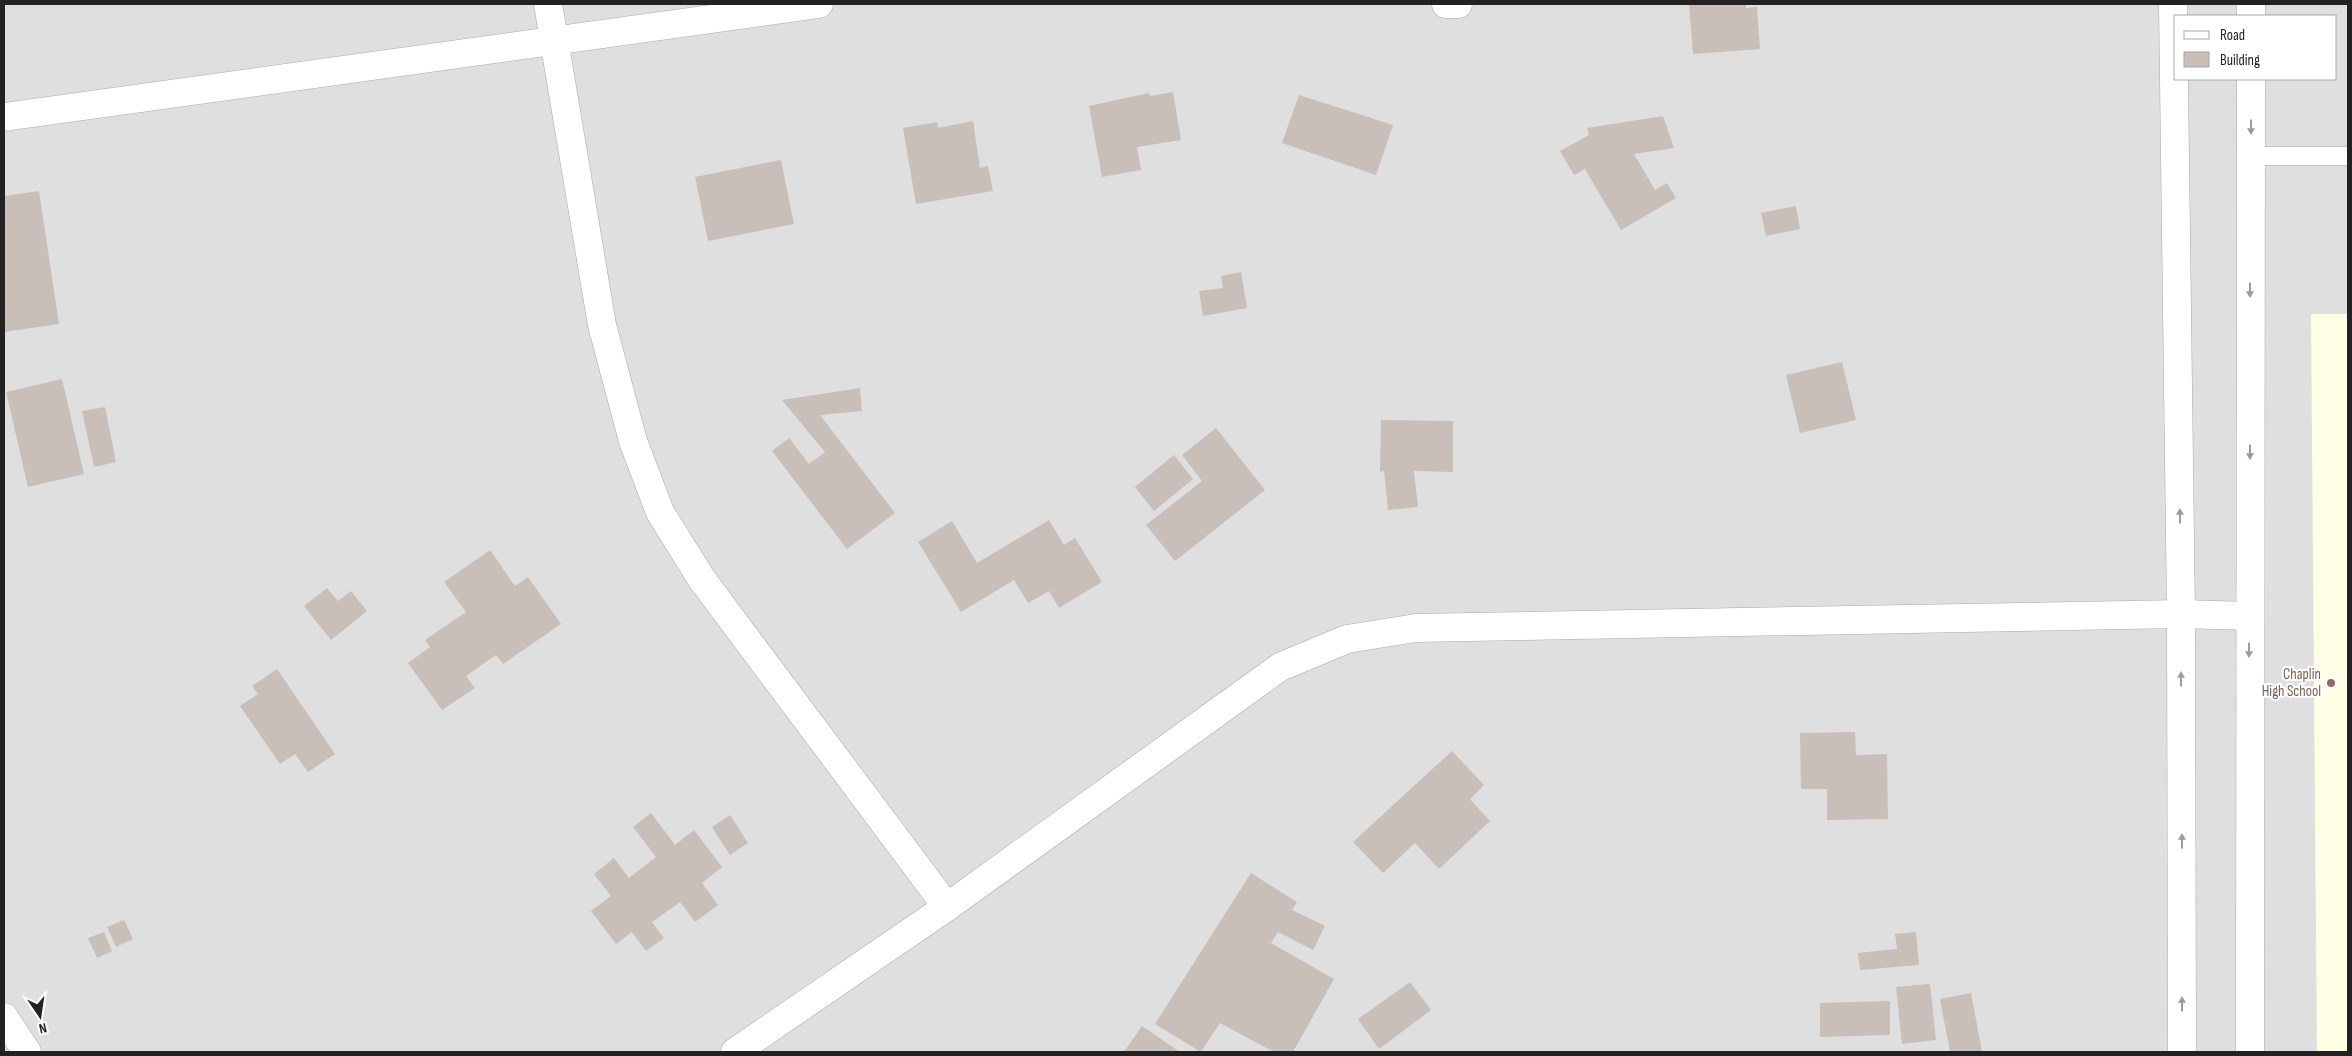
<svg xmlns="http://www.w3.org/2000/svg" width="2352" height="1056" font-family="'Sofia Sans Condensed',sans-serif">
	<rect width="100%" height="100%" fill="#f2efe9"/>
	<path fill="#e0dfdf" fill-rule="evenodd" d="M 4,4 L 2348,4 L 2348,1052 L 4,1052 ZM 2176,16 L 2336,16 L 2336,79 L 2176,79 Z"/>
	<polygon fill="#ffffe5" points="2311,314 2348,314 2348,1052 2317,1052"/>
	<g fill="#c7bfb8">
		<polygon points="1689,4 1746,4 1746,8 1757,7 1760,49 1693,54"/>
		<polygon points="1173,92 1181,140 1137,147 1141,170 1102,177 1089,106 1149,93 1150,96"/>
		<polygon points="1299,95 1393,125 1376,175 1282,143"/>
		<polygon points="1663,116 1674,148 1634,154 1655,190 1667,183 1676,198 1621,230 1585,169 1574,175 1560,151 1589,135 1587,128"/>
		<polygon points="973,121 980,168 988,166 993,191 916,204 903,128 937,122 938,128"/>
		<polygon points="781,160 794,224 708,241 695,177"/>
		<polygon points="39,191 59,324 4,332 4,196"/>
		<polygon points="1796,206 1800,229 1766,236 1761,213"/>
		<polygon points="1241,272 1247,308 1203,316 1199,291 1223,288 1221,276"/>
		<polygon points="1842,362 1856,420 1800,433 1786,375"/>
		<polygon points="62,379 84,474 28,487 6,392"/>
		<polygon points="860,388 862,411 820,415 895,513 847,549 772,451 789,438 809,464 825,452 782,400"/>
		<polygon points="105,407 116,462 94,467 82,411"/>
		<polygon points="1381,420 1453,421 1453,472 1414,471 1418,507 1388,510 1384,471 1380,472"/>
		<polygon points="1216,428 1265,490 1175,561 1146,525 1202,481 1182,455"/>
		<polygon points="1174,455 1193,479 1154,511 1135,487"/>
		<polygon points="1049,520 1064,545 1075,538 1102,582 1059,608 1049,591 1028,603 1014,580 961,612 918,542 952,521 977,563"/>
		<polygon points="490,550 515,586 528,577 561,624 503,664 496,655 466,676 475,688 442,710 408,663 430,647 425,640 466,612 444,582"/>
		<polygon points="327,588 338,601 351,591 367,611 331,640 304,606"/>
		<polygon points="277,669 335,754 308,772 295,754 280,764 240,706 258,694 252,686"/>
		<polygon points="1855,732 1856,755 1887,754 1888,819 1827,820 1827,789 1801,789 1800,733"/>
		<polygon points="1452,751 1484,785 1470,799 1490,821 1439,869 1415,843 1383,873 1353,842"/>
		<polygon points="651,813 675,845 694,830 722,867 702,883 718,905 695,922 680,902 652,922 664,938 646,951 632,932 616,944 591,911 611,896 594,874 614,858 629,878 656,857 633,827"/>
		<polygon points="730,815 748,843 730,855 712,827"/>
		<polygon points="1251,873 1297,902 1292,910 1325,926 1313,950 1278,932 1271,943 1334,979 1293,1052 1274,1052 1220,1023 1201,1052 1155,1024"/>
		<polygon points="124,920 133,939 116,947 107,927"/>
		<polygon points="104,932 112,951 97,958 88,938"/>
		<polygon points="1916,932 1919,965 1860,970 1858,953 1897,949 1895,934"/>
		<polygon points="1410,982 1431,1010 1379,1049 1358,1019"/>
		<polygon points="1930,984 1936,1040 1902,1044 1896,987"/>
		<polygon points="1971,993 1982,1052 1950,1052 1940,999"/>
		<polygon points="1890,1001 1890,1035 1820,1037 1820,1003"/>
		<polygon points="1142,1026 1180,1052 1124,1052"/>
	</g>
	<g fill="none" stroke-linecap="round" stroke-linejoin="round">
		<defs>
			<polyline id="lane" points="2251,156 2348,156"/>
			<g id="street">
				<polyline points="548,4 602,325 633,441 660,512 701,578 947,907"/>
				<polyline points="1446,4 1458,4"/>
				<polyline points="2173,4 2181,614 2182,1052"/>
				<polyline points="2251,16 2251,4"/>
				<polyline points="4,117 819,4"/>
				<polyline points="4,1017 27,1052"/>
				<polyline points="735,1052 947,907 1280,667 1347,639 1416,628 2181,614 2249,616"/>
				<polyline points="2250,1052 2251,79"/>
			</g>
		</defs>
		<use href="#lane" stroke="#a9a9a9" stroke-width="19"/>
		<use href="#street" stroke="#a9a9a9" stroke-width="29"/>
		<use href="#lane" stroke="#fff" stroke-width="18"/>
		<use href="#street" stroke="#fff" stroke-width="28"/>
	</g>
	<defs><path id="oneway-solid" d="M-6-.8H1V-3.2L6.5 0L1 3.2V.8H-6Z" transform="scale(1.25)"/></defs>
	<g fill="#9c9c9c">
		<use href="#oneway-solid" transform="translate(2251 127) rotate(90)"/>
		<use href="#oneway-solid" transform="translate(2250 290) rotate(90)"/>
		<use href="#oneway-solid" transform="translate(2250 452) rotate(90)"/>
		<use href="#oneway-solid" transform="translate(2180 516) rotate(-91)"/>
		<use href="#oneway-solid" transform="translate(2249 650) rotate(90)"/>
		<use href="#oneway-solid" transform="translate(2181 679) rotate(-90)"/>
		<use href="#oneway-solid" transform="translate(2182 841) rotate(-90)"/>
		<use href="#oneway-solid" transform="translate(2182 1004) rotate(-90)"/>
	</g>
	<circle fill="#8d6e63" stroke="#fff" stroke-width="2" cx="2331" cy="683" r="5"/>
	<g text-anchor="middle" stroke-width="4" stroke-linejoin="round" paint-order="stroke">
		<g font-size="15" fill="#785e54" stroke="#fff" text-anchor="end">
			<text x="2321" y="679">Chaplin<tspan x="2321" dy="17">High School</tspan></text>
		</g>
	</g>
	<rect width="2352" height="1056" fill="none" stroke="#222222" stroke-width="10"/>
	<rect x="2174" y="15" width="162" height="65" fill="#ffffff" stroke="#a7a7a7"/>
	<rect x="2184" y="31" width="25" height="8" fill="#ffffff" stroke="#a7a7a7"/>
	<text x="2220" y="40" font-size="15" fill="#222222">Road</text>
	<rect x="2184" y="52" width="25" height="15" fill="#c7bfb8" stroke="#a7a7a7"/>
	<text x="2220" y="65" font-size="15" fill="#222222">Building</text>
	<g transform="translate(40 1016) rotate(167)" stroke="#ffffff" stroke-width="4" paint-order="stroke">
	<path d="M0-4L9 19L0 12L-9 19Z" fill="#222222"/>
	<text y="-8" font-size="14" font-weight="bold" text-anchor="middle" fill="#222222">N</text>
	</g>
</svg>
